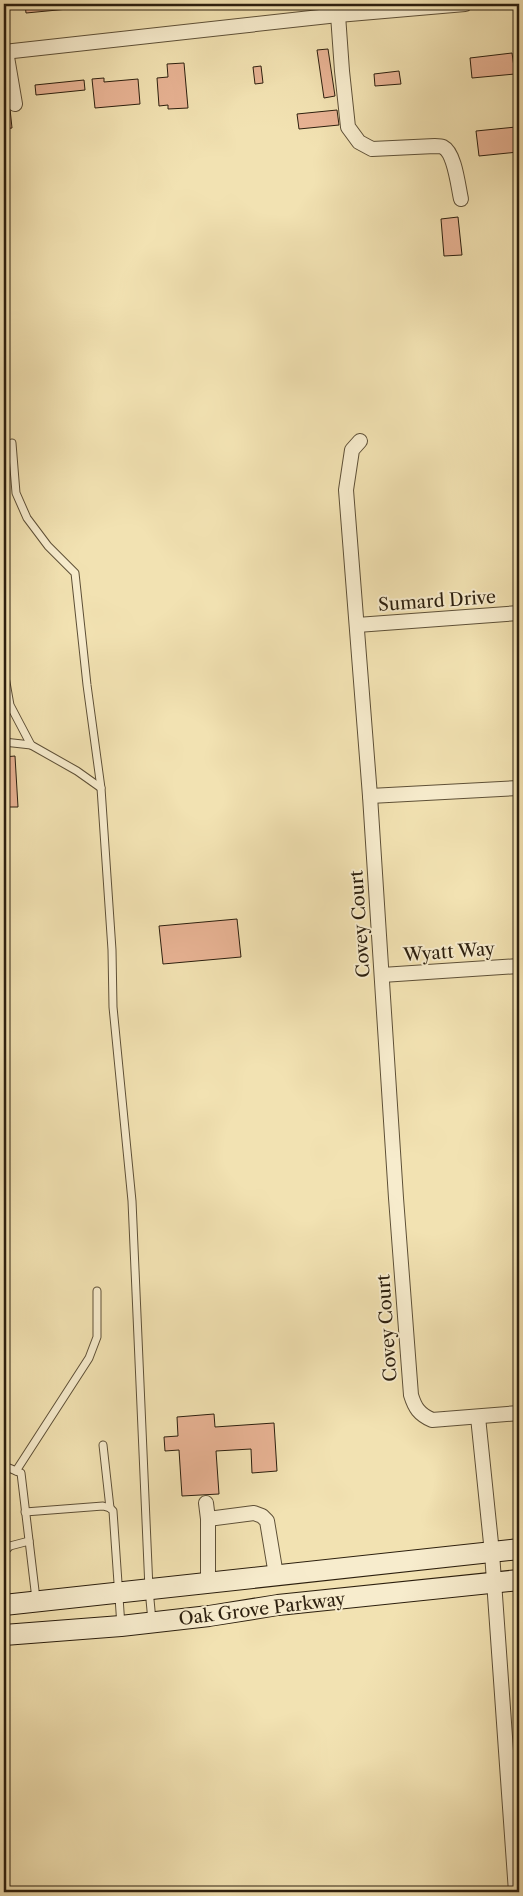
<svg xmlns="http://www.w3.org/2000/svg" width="523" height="1896" font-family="'Libre Caslon Text',serif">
	<rect width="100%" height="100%" fill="#f2e2b2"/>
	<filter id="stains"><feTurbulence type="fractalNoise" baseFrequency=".004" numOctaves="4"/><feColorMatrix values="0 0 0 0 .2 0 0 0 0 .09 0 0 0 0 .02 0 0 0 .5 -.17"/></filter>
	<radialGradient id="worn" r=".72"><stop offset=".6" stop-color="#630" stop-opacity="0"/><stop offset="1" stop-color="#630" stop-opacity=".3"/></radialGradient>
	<g fill="#e8b394" stroke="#2c1f0e">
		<polygon points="25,4 67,4 68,9 26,13"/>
		<polygon points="328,49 335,96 324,98 317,50"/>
		<polygon points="512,53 515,74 472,78 470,58"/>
		<polygon points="184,63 188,108 168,109 168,105 159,106 157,78 168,77 167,64"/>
		<polygon points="261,66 263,83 255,84 253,67"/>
		<polygon points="399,71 401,84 375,86 374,74"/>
		<polygon points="104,78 104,82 138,79 140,104 95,108 92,79"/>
		<polygon points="84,80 85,90 36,95 35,85"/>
		<polygon points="4,109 10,109 12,128 4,129"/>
		<polygon points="337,110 339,125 299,129 297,114"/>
		<polygon points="516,127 518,152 479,156 476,131"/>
		<polygon points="458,217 462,255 444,256 441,219"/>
		<polygon points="15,756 18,807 7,807 6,795 4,795 4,785 6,785 4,757"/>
		<polygon points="237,919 241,957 163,964 159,926"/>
		<polygon points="214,1414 215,1427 274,1423 277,1471 252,1473 251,1449 216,1451 219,1494 182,1496 179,1450 165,1451 164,1437 178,1436 177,1417"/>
	</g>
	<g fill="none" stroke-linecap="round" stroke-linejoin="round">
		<defs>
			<g id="lane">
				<polyline points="12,443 16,493 27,518 48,546 75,573 87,685 101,788 112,950 113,1007 132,1201 149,1589 152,1621"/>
				<polyline points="4,671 10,705 31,745 77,771 101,788"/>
				<polyline points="4,742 31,745"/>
				<polyline points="103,1445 110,1508"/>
				<polyline points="4,1468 9,1468 21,1473 36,1599"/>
				<polyline points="16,1471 89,1358 97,1337 97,1291"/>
				<polyline points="25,1512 103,1506 110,1508 113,1511 121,1626"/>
				<polyline points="4,1552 10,1546 29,1541"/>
			</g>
			<g id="street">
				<path d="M 338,15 L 342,71 L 348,127 L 359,142 L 372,149 L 435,146 C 438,146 441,146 443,147 C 455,153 458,186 461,199"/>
				<polyline points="6,51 15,104"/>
				<polyline points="4,52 338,15 465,4"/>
				<path d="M 360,441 L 352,450 L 346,490 L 370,796 L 396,1198 L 411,1395 C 415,1408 419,1414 432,1420 L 519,1413"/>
				<polyline points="357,625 519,613"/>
				<polyline points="370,796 519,788"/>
				<polyline points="382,975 519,966"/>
				<polyline points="478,1417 492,1553 516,1892"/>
				<polyline points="206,1503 208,1519 208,1583"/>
				<polyline points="208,1519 254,1513 262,1516 267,1521 276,1575"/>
			</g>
			<g id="secondary">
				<polyline points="4,1605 519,1549"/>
				<polyline points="4,1635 121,1626 209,1616 278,1605 519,1580"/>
			</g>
		</defs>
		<use href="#lane" stroke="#5e5037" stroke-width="9"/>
		<use href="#street" stroke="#5e5037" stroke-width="16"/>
		<use href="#secondary" stroke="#2c1f0e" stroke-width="22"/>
		<use href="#lane" stroke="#f7eccd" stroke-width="7"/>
		<use href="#street" stroke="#f7eccd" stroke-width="14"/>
		<use href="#secondary" stroke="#f7eccd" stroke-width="20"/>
	</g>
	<g text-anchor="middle" stroke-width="4" stroke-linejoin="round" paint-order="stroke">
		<g font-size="18" fill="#2c1f0e" stroke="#f7eccd">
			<text transform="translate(437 601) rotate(-4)" y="6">Sumard Drive</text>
			<text transform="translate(360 924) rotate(-94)" y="6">Covey Court</text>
			<text transform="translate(449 952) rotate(-4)" y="6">Wyatt Way</text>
			<text transform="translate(387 1328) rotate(-94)" y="6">Covey Court</text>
			<text transform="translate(262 1609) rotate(-7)" y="6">Oak Grove Parkway</text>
		</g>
	</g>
	<rect width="523" height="1896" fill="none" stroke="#f2e2b2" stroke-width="20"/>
	<rect x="5" y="5" width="513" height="1886" fill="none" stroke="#2c1f0e" stroke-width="2.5"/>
	<rect x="10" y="10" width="503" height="1876" fill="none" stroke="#2c1f0e"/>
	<rect width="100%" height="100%" filter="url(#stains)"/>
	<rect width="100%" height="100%" fill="url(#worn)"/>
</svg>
